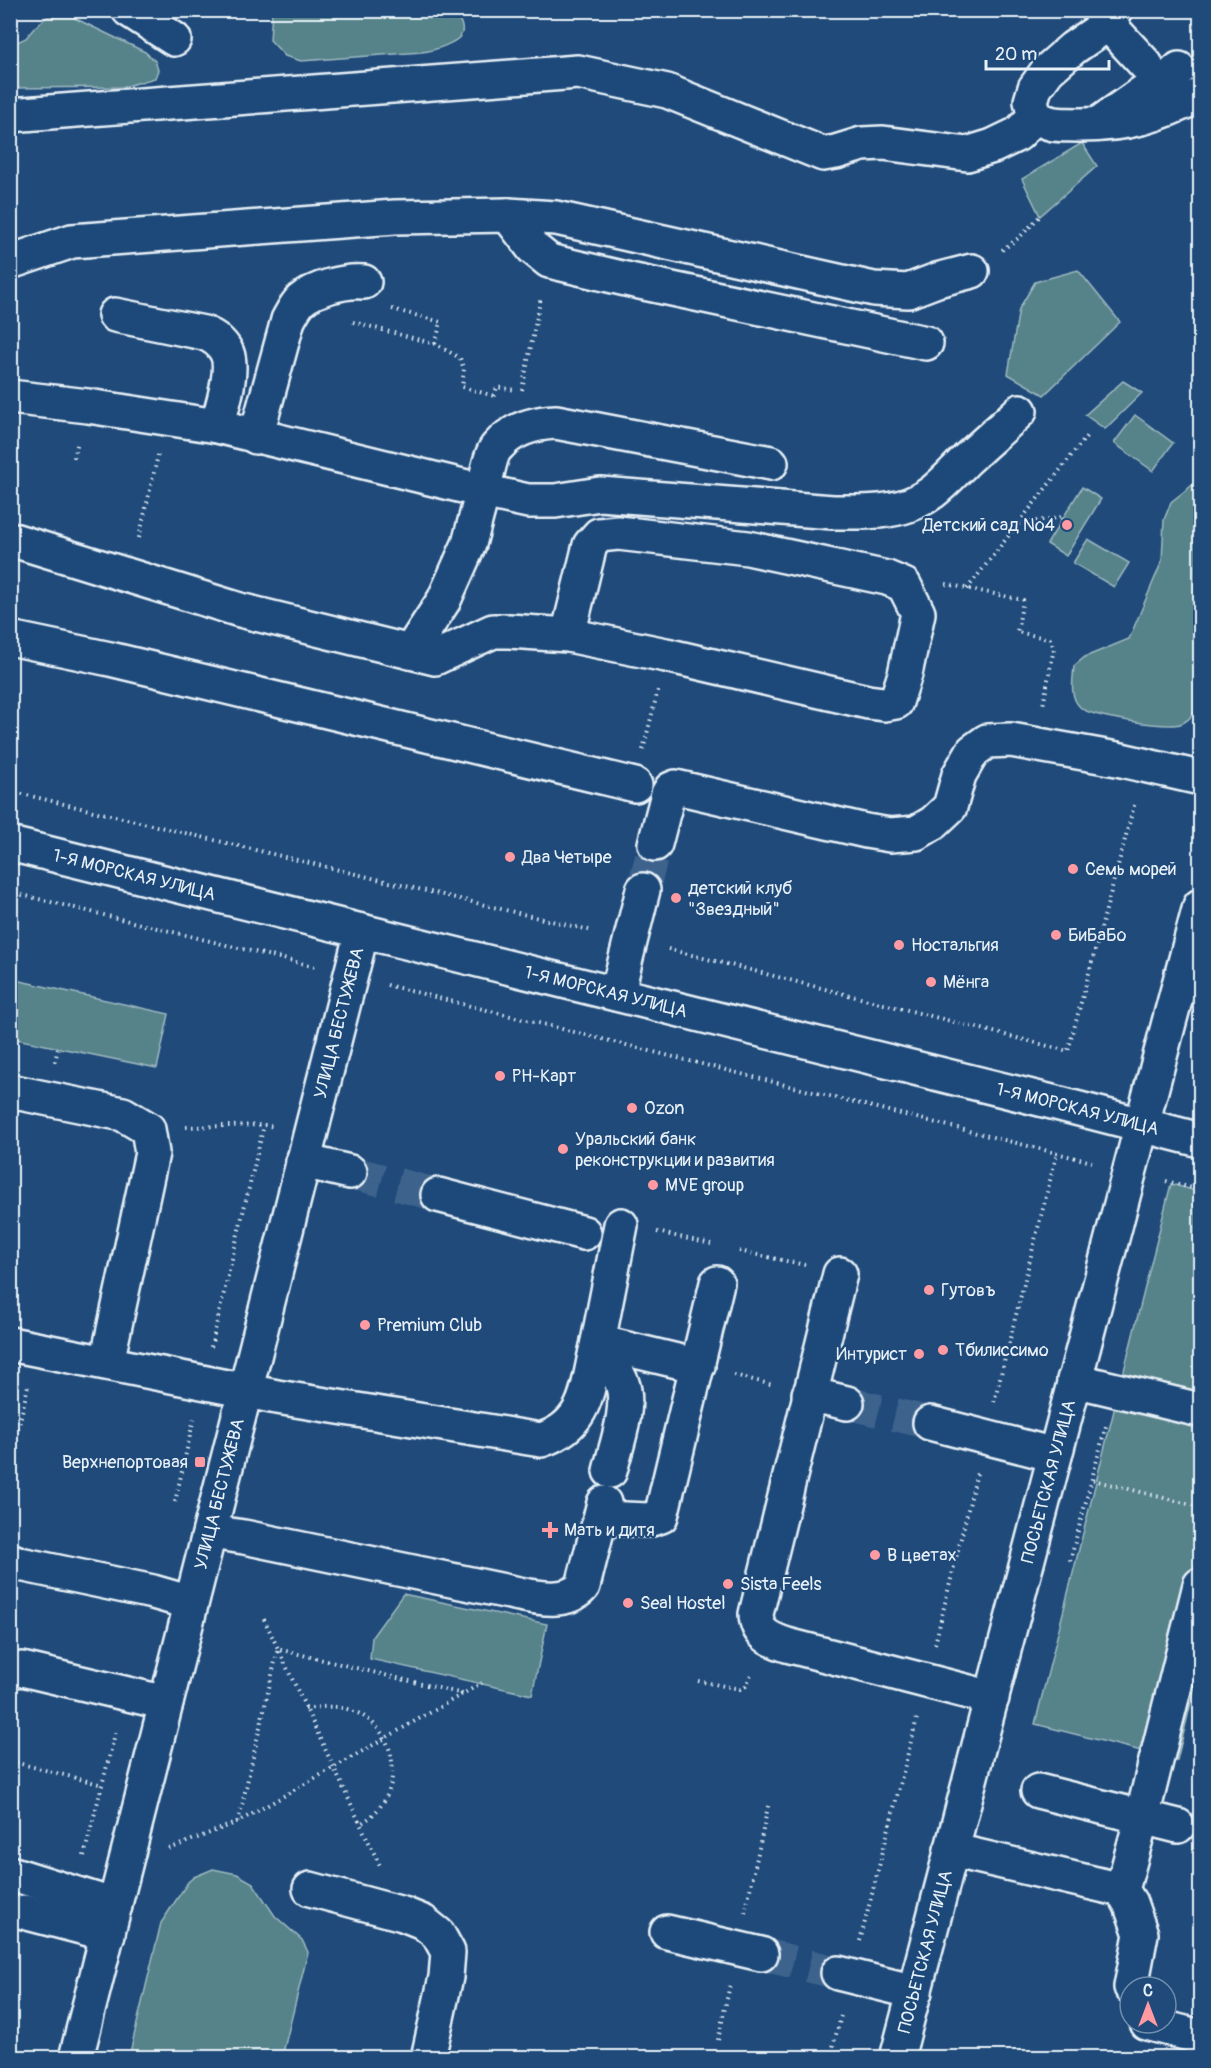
<svg xmlns="http://www.w3.org/2000/svg" width="1211" height="2068" font-family="Pangolin,sans-serif">
	<rect width="100%" height="100%" fill="#1f4a7a"/>
	<filter id="ink" filterUnits="userSpaceOnUse"><feTurbulence type="fractalNoise" baseFrequency=".0167" numOctaves="2"/><feDisplacementMap in="SourceGraphic" scale="12" xChannelSelector="R" yChannelSelector="G"/><feConvolveMatrix kernelMatrix="1 2 1 2 8 2 1 2 1" color-interpolation-filters="sRGB"/></filter>
	<g filter="url(#ink)">
		<g fill="#56828a" stroke="#9fbac1" stroke-width="1.5">
			<path d="M 272,11 L 452,11 C 457,16 464,25 462,33 C 459,43 432,51 422,52 L 301,61 L 285,56 L 270,40 Z"/>
			<polygon points="70,16 145,52 155,61 158,70 155,78 123,87 11,88 11,45 26,38 35,27 47,17"/>
			<polygon points="1082,143 1097,166 1040,216 1022,179"/>
			<polygon points="1078,270 1120,322 1044,395 1008,374 1019,309 1035,282"/>
			<polygon points="1123,381 1142,393 1105,429 1085,415"/>
			<polygon points="1135,415 1173,443 1153,471 1114,443"/>
			<path d="M 1195,483 L 1200,483 L 1199,704 C 1195,711 1190,721 1180,724 C 1166,728 1089,717 1080,707 C 1069,696 1073,680 1074,666 L 1085,657 L 1129,639 L 1162,561 L 1164,520 L 1171,502 Z"/>
			<polygon points="1082,487 1101,499 1066,556 1047,544"/>
			<polygon points="1088,539 1129,563 1114,587 1073,563"/>
			<polygon points="11,979 169,1014 157,1068 11,1038"/>
			<polygon points="1171,1184 1200,1192 1200,1666 1177,1760 1035,1724"/>
			<polygon points="403,1594 547,1624 532,1695 370,1659 372,1637"/>
			<polygon points="213,1869 237,1874 253,1883 275,1916 302,1940 308,1952 282,2057 129,2057 161,1923 188,1882 194,1877"/>
		</g>
		<g fill="none" stroke-linecap="round" stroke-linejoin="round">
			<g stroke="#3d638d" stroke-width="33" stroke-dasharray="33 16" stroke-linecap="butt">
				<polyline points="643,890 655,844"/>
				<polyline points="350,1172 438,1195"/>
				<polyline points="847,1403 930,1423"/>
				<polyline points="761,1954 838,1973"/>
			</g>
			<defs>
				<g id="minor">
					<polyline points="129,10 174,39"/>
					<path d="M 1115,10 L 1108,24 L 1073,48 L 1048,70 L 1035,88 L 1031,101 L 1035,116 C 1052,127 1060,124 1080,125 C 1128,125 1157,116 1200,95"/>
					<polyline points="1108,24 1146,65"/>
					<polyline points="10,115 578,72 667,91 823,154 836,152 862,144 883,143 967,154 993,146 1018,134 1035,116"/>
					<polyline points="1101,122 1145,91 1158,88 1179,69"/>
					<polyline points="508,215 533,248 549,261 630,280 926,343"/>
					<polyline points="10,262 72,241 395,217 508,215 556,218 874,289 908,291 937,280 972,271"/>
					<path d="M 115,315 L 204,333 C 212,336 221,342 226,351 C 235,367 222,409 217,426"/>
					<path d="M 10,397 L 88,406 L 217,426 L 483,491 C 486,481 490,454 497,447 C 512,429 535,423 556,422 L 771,463"/>
					<path d="M 256,437 L 288,320 C 292,313 295,306 301,300 C 315,288 346,280 364,282"/>
					<polyline points="10,539 240,610 435,658 493,631 509,631 568,635 666,655 868,702 884,704 896,702 905,674 918,613 904,585 887,578 748,548 618,533 599,535 590,545 568,635"/>
					<polyline points="10,638 110,659 635,785"/>
					<path d="M 410,652 L 444,600 L 469,544 L 483,491 L 528,501 L 555,501 L 600,494 L 833,512 C 855,512 880,513 902,507 C 931,499 945,481 965,461 C 983,444 1002,428 1020,411"/>
					<polyline points="655,844 668,794 671,789 676,787 866,831 890,835 916,833 933,823 950,807 959,775 973,751 987,741 1011,740 1117,759 1200,778"/>
					<polyline points="617,994 643,890"/>
					<polyline points="10,1091 123,1114 148,1129 152,1153 107,1362"/>
					<polyline points="1142,1124 1200,906"/>
					<polyline points="303,1161 350,1172"/>
					<polyline points="438,1195 584,1233"/>
					<path d="M 840,1274 L 756,1614 C 757,1634 769,1639 787,1645 L 992,1698"/>
					<path d="M 10,1344 L 277,1397 L 541,1440 C 590,1424 587,1385 598,1342 L 698,1366"/>
					<polyline points="1074,1380 1200,1410"/>
					<polyline points="809,1394 847,1403"/>
					<polyline points="930,1423 1055,1455"/>
					<path d="M 610,1471 C 616,1446 631,1407 622,1383 C 616,1368 606,1356 598,1342 L 621,1225"/>
					<polyline points="601,1518 648,1520 661,1516 717,1283"/>
					<path d="M 210,1532 L 244,1537 L 519,1594 C 539,1598 568,1604 583,1586 L 604,1503"/>
					<polyline points="10,1560 20,1564 153,1592 191,1603"/>
					<polyline points="10,1671 22,1669 166,1703"/>
					<polyline points="1038,1791 1142,1817 1122,1890 1130,1903 1141,1934 1131,1987"/>
					<polyline points="1178,1826 1142,1817 1200,1585"/>
					<polyline points="951,1850 1122,1890"/>
					<polyline points="10,1873 115,1906"/>
					<polyline points="310,1889 403,1914 423,1922 438,1934 448,1952 446,1977 428,2058"/>
					<polyline points="24,1912 108,1934"/>
					<polyline points="667,1932 761,1954"/>
					<polyline points="838,1973 915,1992"/>
					<polyline points="1147,2023 1200,2037"/>
				</g>
				<g id="major">
					<path id="s1" d="M 10,844 L 1056,1103 L 1200,1140"/>
					<path id="s2" d="M 76,2058 L 362,931"/>
					<path id="s3" d="M 897,2058 L 1142,1124"/>
				</g>
			</defs>
			<use href="#minor" stroke="#e8f1f8" stroke-width="38"/>
			<use href="#major" stroke="#e8f1f8" stroke-width="38"/>
			<g stroke="#e8f1f8" stroke-width="4" stroke-dasharray="1.5 4.5" stroke-linecap="butt">
				<polyline points="1002,250 1020,237 1040,216"/>
				<polyline points="392,309 441,322 435,344"/>
				<polyline points="353,322 435,344 460,358 464,369 462,387 494,396"/>
				<polyline points="522,390 541,297"/>
				<polyline points="494,396 497,387 515,390"/>
				<polyline points="74,458 78,441"/>
				<polyline points="1018,524 1063,517"/>
				<polyline points="139,538 158,455"/>
				<polyline points="946,584 1023,600 1017,632 1050,639 1054,648 1043,706"/>
				<polyline points="967,589 1089,433"/>
				<polyline points="643,750 658,690"/>
				<polyline points="10,791 593,931"/>
				<polyline points="10,892 316,967"/>
				<polyline points="668,949 1068,1051 1135,802"/>
				<polyline points="387,985 1092,1162"/>
				<polyline points="55,1062 58,1048"/>
				<polyline points="186,1127 264,1125 275,1127"/>
				<polyline points="1166,1181 1200,1190"/>
				<polyline points="657,1232 711,1244"/>
				<polyline points="739,1251 805,1265"/>
				<polyline points="211,1347 264,1125"/>
				<polyline points="734,1375 773,1385"/>
				<polyline points="994,1402 1057,1153"/>
				<polyline points="10,1464 28,1386"/>
				<polyline points="1093,1480 1200,1507"/>
				<polyline points="175,1502 194,1418"/>
				<polyline points="1070,1561 1106,1426"/>
				<polyline points="264,1619 381,1868"/>
				<polyline points="935,1644 977,1473"/>
				<polyline points="698,1681 740,1689 746,1686 752,1672"/>
				<path d="M 305,1709 C 320,1707 333,1705 347,1709 C 401,1724 409,1797 360,1824"/>
				<polyline points="10,1761 103,1785"/>
				<polyline points="238,1822 278,1649 463,1694"/>
				<polyline points="169,1849 238,1822 482,1683"/>
				<polyline points="84,1856 116,1730"/>
				<polyline points="745,1913 769,1802"/>
				<polyline points="860,1941 917,1718"/>
				<polyline points="718,2040 730,1985"/>
				<polyline points="830,2058 842,2012"/>
			</g>
			<use href="#minor" stroke="#1f4a7a" stroke-width="33"/>
			<use href="#major" stroke="#1f4a7a" stroke-width="33"/>
		</g>
	</g>
	<g fill="#ff9aa2" stroke="#1f4a7a" stroke-width="2">
		<circle cx="1067" cy="525" r="6"/>
		<circle cx="510" cy="857" r="6"/>
		<circle cx="1073" cy="869" r="6"/>
		<circle cx="676" cy="898" r="6"/>
		<circle cx="1056" cy="935" r="6"/>
		<circle cx="899" cy="945" r="6"/>
		<circle cx="931" cy="982" r="6"/>
		<circle cx="500" cy="1076" r="6"/>
		<circle cx="632" cy="1108" r="6"/>
		<circle cx="563" cy="1149" r="6"/>
		<circle cx="653" cy="1185" r="6"/>
		<circle cx="929" cy="1290" r="6"/>
		<circle cx="365" cy="1325" r="6"/>
		<circle cx="943" cy="1350" r="6"/>
		<circle cx="919" cy="1354" r="6"/>
		<rect x="194" y="1456" width="12" height="12" rx="3"/>
		<path d="M547 1521h6v6h6v6h-6v6h-6v-6h-6v-6h6z"/>
		<circle cx="875" cy="1555" r="6"/>
		<circle cx="728" cy="1584" r="6"/>
		<circle cx="628" cy="1603" r="6"/>
	</g>
	<g text-anchor="middle" stroke-width="4.5" stroke-linejoin="round" paint-order="stroke">
		<g font-size="18" fill="#e8f1f8" stroke="#1f4a7a" text-anchor="start">
			<text x="1055" y="531" text-anchor="end">Детский сад №4</text>
			<text x="522" y="863">Два Четыре</text>
			<text x="1085" y="875">Семь морей</text>
			<text x="688" y="894">детский клуб<tspan x="688" dy="21">"Звездный"</tspan></text>
			<text x="1068" y="941">БиБаБо</text>
			<text x="911" y="951">Ностальгия</text>
			<text x="943" y="988">Мёнга</text>
			<text x="512" y="1082">РН-Карт</text>
			<text x="644" y="1114">Ozon</text>
			<text x="575" y="1145">Уральский банк<tspan x="575" dy="21">реконструкции и развития</tspan></text>
			<text x="665" y="1191">MVE group</text>
			<text x="941" y="1296">Гутовъ</text>
			<text x="377" y="1331">Premium Club</text>
			<text x="955" y="1356">Тбилиссимо</text>
			<text x="907" y="1360" text-anchor="end">Интурист</text>
			<text x="188" y="1468" text-anchor="end">Верхнепортовая</text>
			<text x="564" y="1536">Мать и дитя</text>
			<text x="887" y="1561">В цветах</text>
			<text x="740" y="1590">Sista Feels</text>
			<text x="640" y="1609">Seal Hostel</text>
		</g>
		<g font-size="18" fill="#e8f1f8" stroke="#1f4a7a">
			<text dy="6" stroke="none"><textPath href="#s1" startOffset="128">1-Я МОРСКАЯ УЛИЦА</textPath></text>
			<text dy="6" stroke="none"><textPath href="#s1" startOffset="614">1-Я МОРСКАЯ УЛИЦА</textPath></text>
			<text dy="6" stroke="none"><textPath href="#s2" startOffset="1068">УЛИЦА БЕСТУЖЕВА</textPath></text>
			<text dy="6" stroke="none"><textPath href="#s1" startOffset="1100">1-Я МОРСКАЯ УЛИЦА</textPath></text>
			<text dy="6" stroke="none"><textPath href="#s3" startOffset="596">ПОСЬЕТСКАЯ УЛИЦА</textPath></text>
			<text dy="6" stroke="none"><textPath href="#s2" startOffset="582">УЛИЦА БЕСТУЖЕВА</textPath></text>
			<text dy="6" stroke="none"><textPath href="#s3" startOffset="110">ПОСЬЕТСКАЯ УЛИЦА</textPath></text>
		</g>
	</g>
	<rect width="1211" height="2068" fill="none" stroke="#1f4a7a" stroke-width="36"/>
	<rect x="18" y="18" width="1175" height="2032" fill="none" stroke="#e8f1f8" stroke-width="2" filter="url(#ink)"/>
	<g transform="translate(1148 2005)"><circle r="28" fill="#1f4a7a" stroke="#6f8dac" stroke-width="1.5"/>
	<path d="M0-4.5L10 22L0 15L-10 22Z" fill="#ff9aa2"/>
	<text y="-9" font-size="16" font-weight="bold" text-anchor="middle" fill="#e8f1f8">С</text>
	</g>
	<path d="M986 60v9h123v-9" fill="none" stroke="#e8f1f8" stroke-width="3"/>
	<text x="995" y="60" font-size="18" fill="#e8f1f8" stroke="#1f4a7a" stroke-width="4.5" paint-order="stroke">20 m</text>
</svg>
